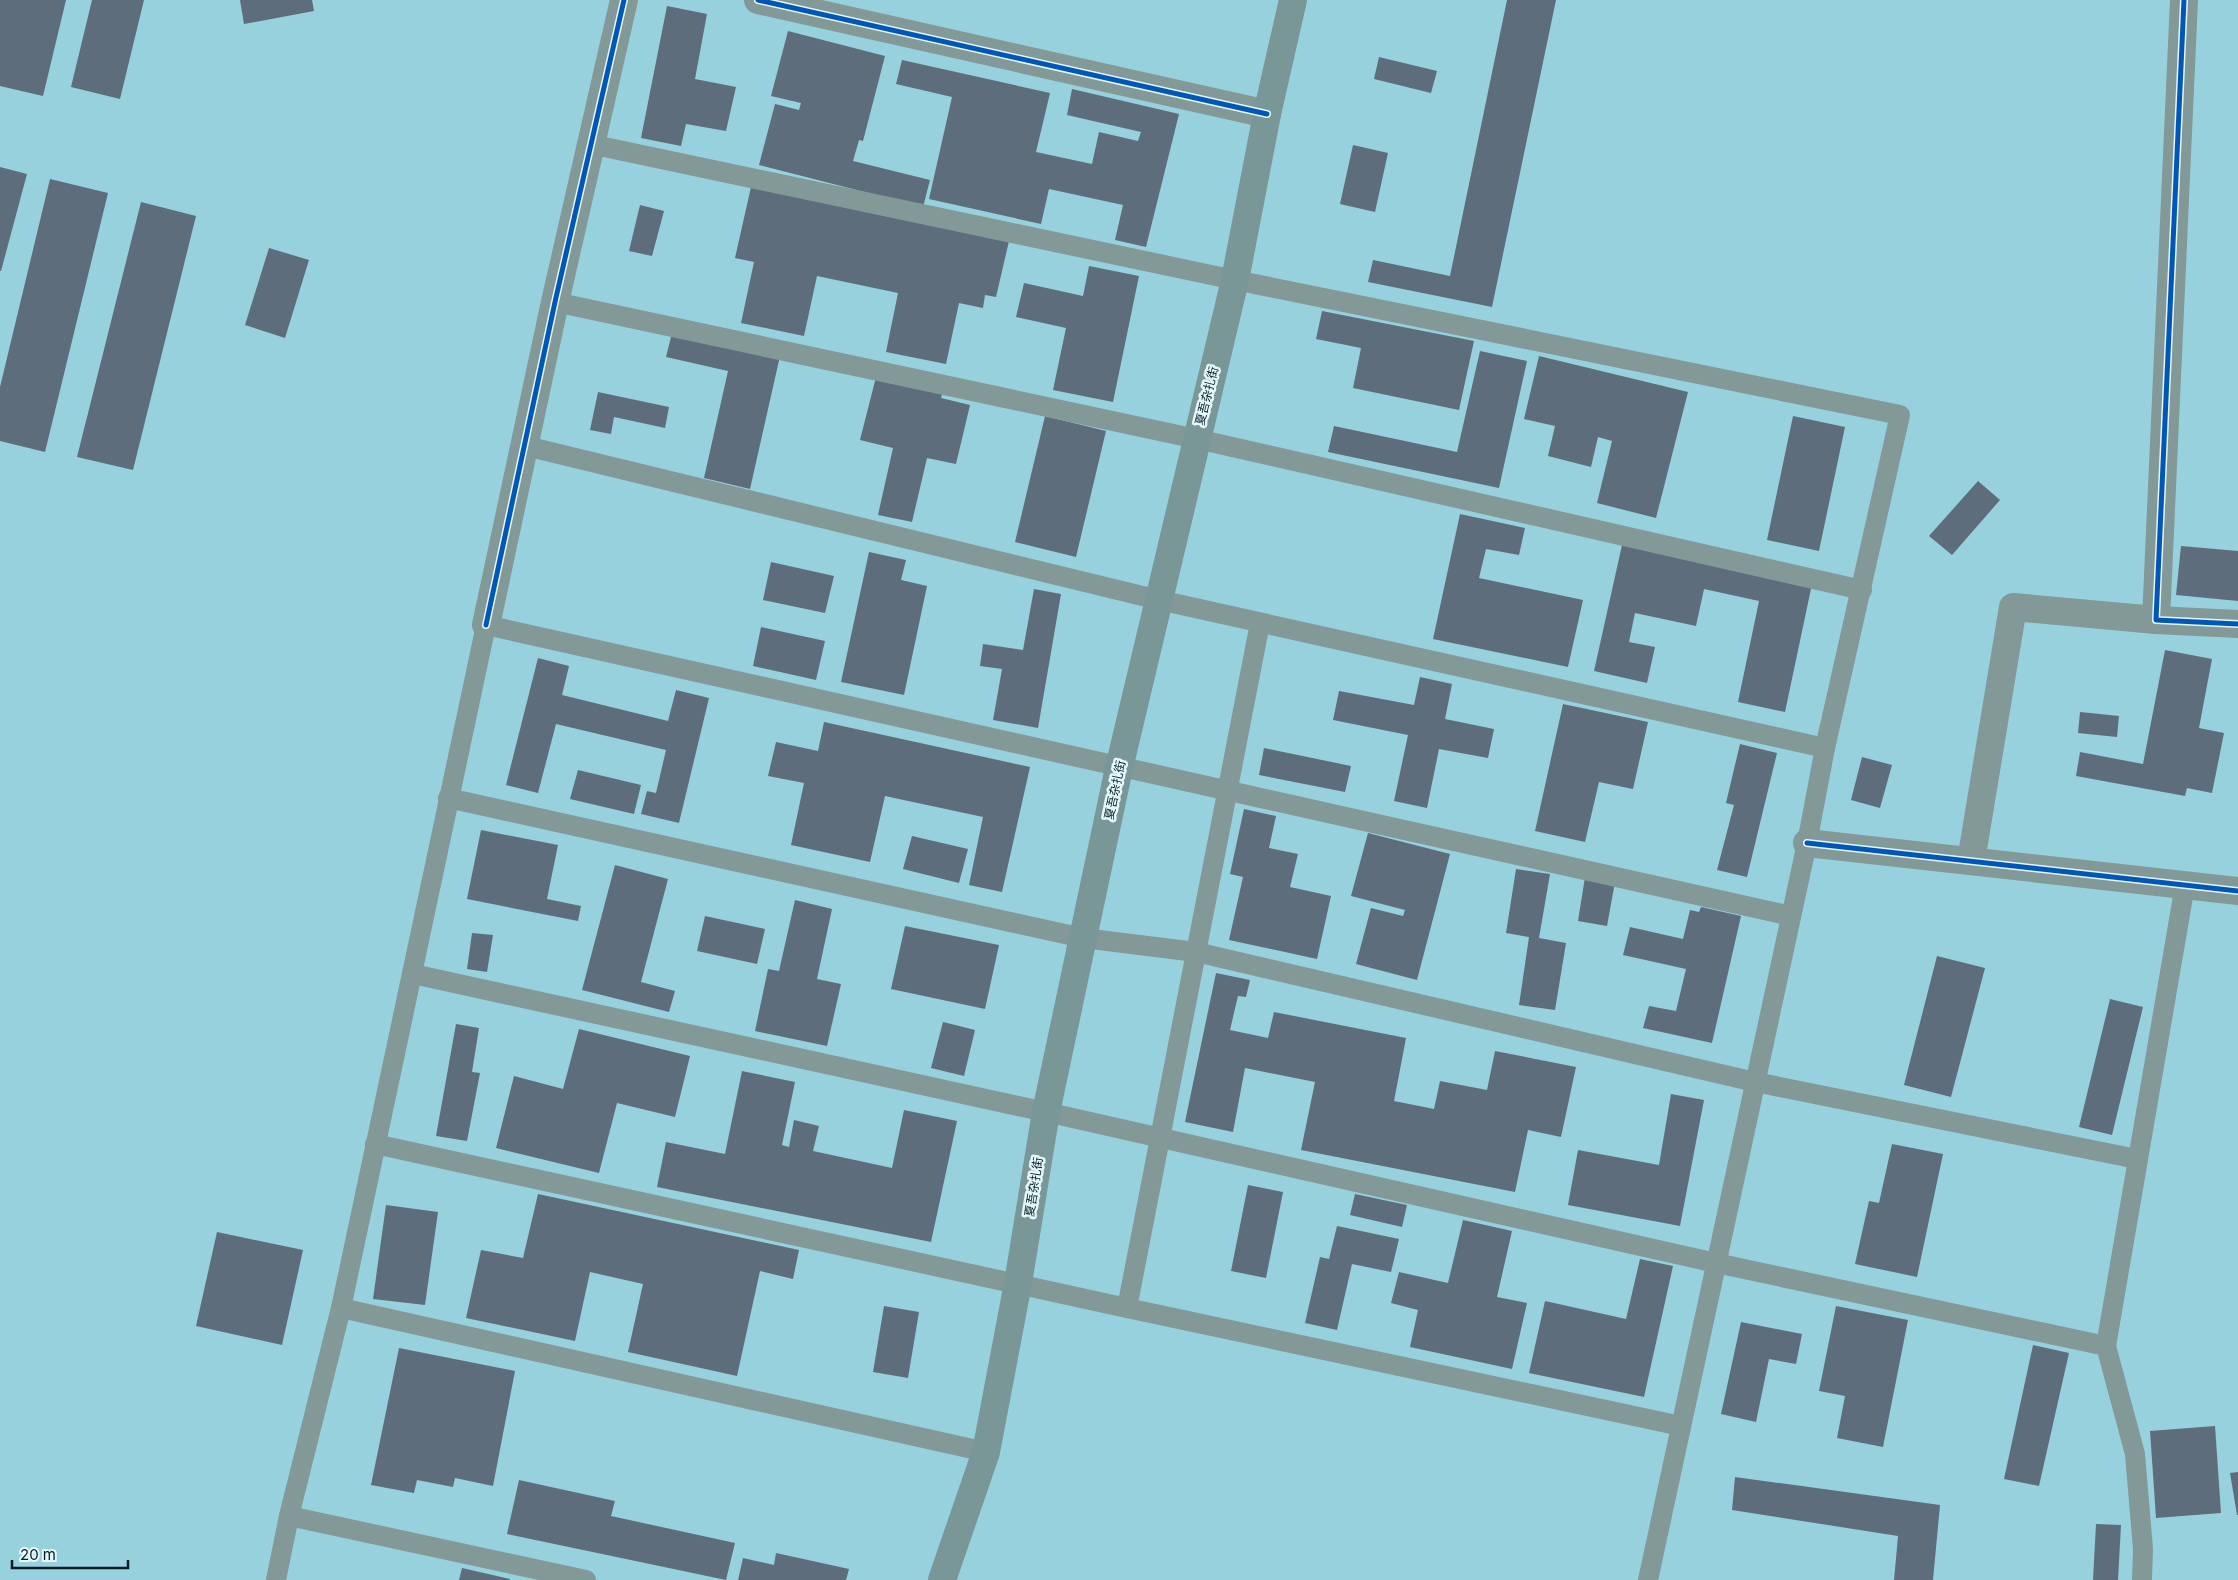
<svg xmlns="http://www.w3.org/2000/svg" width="2238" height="1580" font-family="Inter,'Noto Sans SC',sans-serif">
	<rect width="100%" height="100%" fill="#97d1de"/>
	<g fill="#5d6d7c">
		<polygon points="0,0 66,0 43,96 0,86"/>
		<polygon points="92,0 144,0 120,99 71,87"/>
		<polygon points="240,0 312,0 314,11 244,24"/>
		<polygon points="1507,0 1556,0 1492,307 1368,282 1373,260 1450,276"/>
		<polygon points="667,6 707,14 695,79 736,87 726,131 686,124 681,146 641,138"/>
		<polygon points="788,31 885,56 863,141 859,140 853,161 930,180 923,207 759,165 775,104 799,110 801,103 771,96"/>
		<polygon points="1379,57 1437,71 1431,93 1374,79"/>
		<polygon points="902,60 1050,93 1036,152 1092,164 1099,132 1138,141 1141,132 1067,115 1072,89 1179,114 1146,247 1115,240 1123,205 1049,189 1041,224 929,199 952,97 896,84"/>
		<polygon points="1353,145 1388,153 1375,212 1340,204"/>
		<polygon points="0,167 27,174 1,271 0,271"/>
		<polygon points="50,179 108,193 45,452 0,441 0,387"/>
		<polygon points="751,187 1009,241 996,297 985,295 983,308 959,303 946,364 886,352 898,293 817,276 804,336 741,323 754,262 735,258"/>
		<polygon points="141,202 196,216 133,470 77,457"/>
		<polygon points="640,205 664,211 652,256 629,251"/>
		<polygon points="269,248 309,260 285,338 245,325"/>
		<polygon points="1089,266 1139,276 1113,402 1053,390 1066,328 1016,317 1024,283 1083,296"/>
		<polygon points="1322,311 1474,341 1459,410 1353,388 1361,348 1316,339"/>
		<polygon points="672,333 780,356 750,489 704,478 728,371 666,357"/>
		<polygon points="1480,351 1527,361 1499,488 1328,452 1334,426 1457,452"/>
		<polygon points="1539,356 1688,392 1656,518 1597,503 1612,441 1598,437 1591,467 1548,456 1555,426 1524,419"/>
		<polygon points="876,377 943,392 941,398 970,405 956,464 927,458 912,522 878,515 893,448 860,440"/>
		<polygon points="598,392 669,407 665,428 614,417 611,434 590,430"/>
		<polygon points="1045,416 1106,431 1076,557 1015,542"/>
		<polygon points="1793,416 1845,427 1819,551 1767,540"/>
		<polygon points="1978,481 2000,500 1952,555 1929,536"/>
		<polygon points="1460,514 1525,528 1519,555 1486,549 1479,578 1583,600 1568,667 1433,639"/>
		<polygon points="1622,545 1812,584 1785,712 1738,702 1759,601 1704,589 1696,626 1635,613 1629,642 1655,647 1647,683 1594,671"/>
		<polygon points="2181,546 2238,551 2238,601 2176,595"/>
		<polygon points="869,552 906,560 901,580 927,586 904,695 841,682"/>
		<polygon points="771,562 834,576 825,613 763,600"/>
		<polygon points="1034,589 1061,594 1038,728 993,720 1002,669 980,666 983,644 1023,650"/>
		<polygon points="761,627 825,641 816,680 753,666"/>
		<polygon points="2165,650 2212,659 2199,728 2224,733 2212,793 2187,788 2185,796 2076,776 2080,752 2143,764"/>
		<polygon points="538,658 569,666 562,695 668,721 676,690 709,698 679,823 641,814 647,791 656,793 666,750 556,724 538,793 506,785"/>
		<polygon points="1420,677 1452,684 1445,719 1494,729 1488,758 1439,749 1427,808 1394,801 1408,735 1333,720 1339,691 1414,705"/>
		<polygon points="1563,704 1648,722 1633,789 1599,782 1585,842 1535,831"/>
		<polygon points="2080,712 2119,716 2117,737 2078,733"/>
		<polygon points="824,722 1030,767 1002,892 969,885 983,817 885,796 870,862 791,845 804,783 768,776 776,742 818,751"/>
		<polygon points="1740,744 1777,753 1747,877 1717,870 1734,805 1726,803"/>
		<polygon points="1264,748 1351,766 1345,792 1259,775"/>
		<polygon points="1862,757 1892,765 1880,808 1851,800"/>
		<polygon points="578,770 641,785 634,814 570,799"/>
		<polygon points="1244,809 1276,816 1269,848 1298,854 1290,887 1331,896 1317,959 1229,940 1243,877 1230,874"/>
		<polygon points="481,830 558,845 547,899 581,906 578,921 467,899"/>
		<polygon points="1368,833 1450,854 1417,980 1356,964 1371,908 1403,916 1405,910 1351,896"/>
		<polygon points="912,836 968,849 959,883 903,869"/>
		<polygon points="615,865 668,879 641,982 675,991 669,1012 582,990"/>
		<polygon points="1516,869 1550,874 1539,938 1566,943 1555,1010 1519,1005 1529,937 1506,933"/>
		<polygon points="1585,877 1615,882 1607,926 1578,921"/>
		<polygon points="795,900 832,909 817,979 841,984 827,1046 755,1031 768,969 779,971"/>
		<polygon points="1701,907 1741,916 1712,1043 1643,1028 1649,1006 1676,1011 1686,969 1623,955 1630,927 1683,939 1690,910 1699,912"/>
		<polygon points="705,916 765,929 757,964 697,951"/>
		<polygon points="905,926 999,945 985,1009 891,989"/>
		<polygon points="472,933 493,935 487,972 467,969"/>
		<polygon points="1937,956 1985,968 1951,1097 1904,1085"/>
		<polygon points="1216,973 1250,980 1246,997 1238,996 1230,1030 1268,1038 1274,1012 1406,1038 1394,1101 1434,1109 1440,1081 1487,1090 1495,1051 1576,1067 1561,1137 1528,1130 1515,1192 1301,1150 1315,1082 1245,1068 1233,1132 1185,1122"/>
		<polygon points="2110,999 2143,1007 2112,1135 2079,1127"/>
		<polygon points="943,1022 975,1030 964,1076 931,1068"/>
		<polygon points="456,1024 479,1028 472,1072 480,1073 467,1141 436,1136"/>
		<polygon points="579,1029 690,1056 675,1117 617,1103 599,1173 496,1148 514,1076 563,1089"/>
		<polygon points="742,1071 795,1082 782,1145 789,1147 794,1120 819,1126 813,1151 892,1168 904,1110 957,1121 931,1242 657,1187 666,1142 725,1154"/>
		<polygon points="1671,1094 1704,1100 1680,1226 1568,1205 1578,1150 1659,1165"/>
		<polygon points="1892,1144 1943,1154 1917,1277 1855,1264 1869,1201 1879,1203"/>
		<polygon points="1248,1185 1283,1192 1266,1278 1231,1271"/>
		<polygon points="538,1194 799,1250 793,1279 760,1271 737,1376 628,1352 643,1284 590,1272 575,1341 466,1318 481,1250 523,1258"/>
		<polygon points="1355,1194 1407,1205 1402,1227 1350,1215"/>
		<polygon points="386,1205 438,1212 425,1305 373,1299"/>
		<polygon points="1463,1220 1512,1231 1497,1297 1527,1303 1512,1369 1410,1347 1418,1310 1391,1303 1399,1272 1448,1283"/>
		<polygon points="1337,1226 1399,1239 1391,1272 1352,1264 1337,1330 1305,1323 1320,1257 1329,1259"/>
		<polygon points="217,1232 303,1250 282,1345 196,1326"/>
		<polygon points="1640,1259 1673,1266 1644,1397 1529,1373 1545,1301 1626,1319"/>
		<polygon points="884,1306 919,1312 908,1378 873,1372"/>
		<polygon points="1836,1306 1908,1320 1883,1447 1837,1438 1845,1396 1819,1391"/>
		<polygon points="1741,1322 1802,1334 1796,1364 1769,1359 1756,1422 1721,1414"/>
		<polygon points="2033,1345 2069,1353 2039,1486 2004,1479"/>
		<polygon points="399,1348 515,1371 493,1486 455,1478 453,1487 417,1480 414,1493 371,1485"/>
		<polygon points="2215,1426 2221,1513 2156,1518 2150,1431"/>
		<polygon points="2238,1472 2238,1515 2237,1515 2230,1473"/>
		<polygon points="1735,1477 1940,1505 1933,1580 1894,1580 1898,1536 1732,1510"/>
		<polygon points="519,1480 615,1501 611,1516 735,1543 726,1580 507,1534"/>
		<polygon points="2096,1524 2121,1525 2118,1580 2093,1580"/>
		<polygon points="776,1553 849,1569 846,1580 738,1580 743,1558 774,1565"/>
		<polygon points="462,1568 510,1579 510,1580 459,1580"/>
	</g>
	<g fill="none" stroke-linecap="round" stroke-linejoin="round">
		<g stroke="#829997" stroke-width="20">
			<polyline points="590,144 1235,280 1900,415 1825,748 1807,843 1648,1580"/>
			<polyline points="555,302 1197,439 1862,590"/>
			<polyline points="526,446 1159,600 1825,748"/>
			<polyline points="448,798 1083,938 1196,952 1755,1082 2137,1159"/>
			<polyline points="413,974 1046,1112 1716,1263 2106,1346 2185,885"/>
			<polyline points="375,1144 1127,1308 1681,1426"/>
			<polyline points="341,1308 986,1452"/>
			<polyline points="1127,1308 1260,623"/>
			<polyline points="2106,1346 2135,1454 2143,1549 2142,1580"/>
			<polyline points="289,1516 586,1580"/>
			<path d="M 276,1580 L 289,1516 L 341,1308 L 486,625 C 921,723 1356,819 1791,916"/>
		</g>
		<g stroke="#829997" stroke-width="28">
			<polyline points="758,0 1267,114"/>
			<polyline points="2184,0 2156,620 2238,624"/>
			<polyline points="486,625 555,302 624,0"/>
			<polyline points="1807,843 2238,891"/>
			<polyline points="1971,861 2013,607 2156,620"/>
		</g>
		<polyline stroke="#7a9798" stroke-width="28" points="942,1580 986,1452 1018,1283 1046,1112 1119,768 1235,280 1267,114 1293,0"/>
		<defs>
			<g id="cycleway">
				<polyline points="758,0 1267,114"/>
				<polyline points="2184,0 2156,620 2238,624"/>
				<polyline points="486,625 555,302 624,0"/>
				<polyline points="1807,843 2238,891"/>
			</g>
		</defs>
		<use href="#cycleway" stroke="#e4f7fb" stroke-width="8"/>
		<use href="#cycleway" stroke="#0057b8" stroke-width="5"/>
	</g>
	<g text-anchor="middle" stroke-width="5" stroke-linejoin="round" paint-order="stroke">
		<g font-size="12" fill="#051c22" stroke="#e4f7fb">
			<text transform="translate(1207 396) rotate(-76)" y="4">夏吾杂扎街</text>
			<text transform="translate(1115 790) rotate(-78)" y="4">夏吾杂扎街</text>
			<text transform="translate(1034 1187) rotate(-81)" y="4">夏吾杂扎街</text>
		</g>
	</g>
	<path d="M12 1560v8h116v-8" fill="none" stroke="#051c22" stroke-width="2.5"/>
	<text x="20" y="1560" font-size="15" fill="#051c22" stroke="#e4f7fb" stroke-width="4" paint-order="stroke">20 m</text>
</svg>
